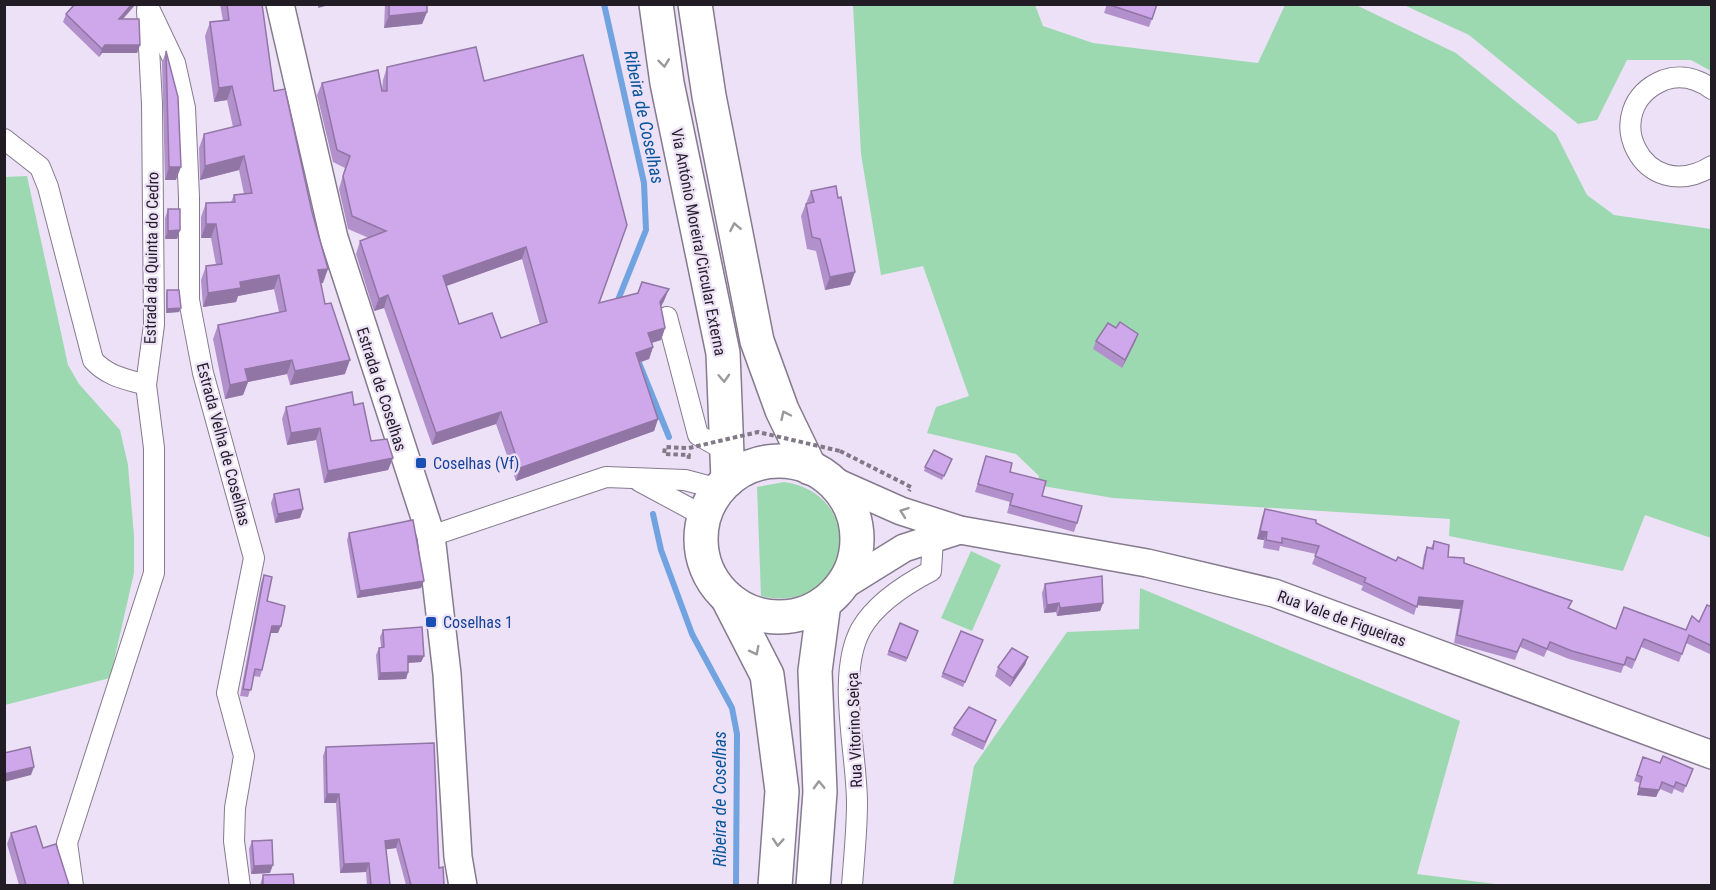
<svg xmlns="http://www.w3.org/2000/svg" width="1716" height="890" font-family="'Roboto Condensed',sans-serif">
	<rect width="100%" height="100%" fill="#ede1f7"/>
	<g fill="#9dd9b0">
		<polygon points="853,5 1035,5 1043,26 1093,43 1258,63 1285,5 1356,5 1456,53 1556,134 1587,195 1614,215 1711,229 1711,538 1645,515 1623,571 1449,536 1450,519 1113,498 1037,485 1039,476 1016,454 927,433 936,407 969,396 923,266 881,275 861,154"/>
		<polygon points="1404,5 1711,5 1711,71 1691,60 1627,60 1597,120 1578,124 1469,35"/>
		<polygon points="27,176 68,365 79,384 120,430 128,465 134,536 134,573 110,678 5,705 4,177"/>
		<path d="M 784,482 C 872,495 849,617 761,596 L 757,487 Z"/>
		<polygon points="971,551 1001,565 972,631 941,618"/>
		<polygon points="1140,588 1460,721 1417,874 1503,885 953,885 974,766 1067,632 1139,629"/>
	</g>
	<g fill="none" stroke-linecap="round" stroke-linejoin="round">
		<g stroke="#70a3df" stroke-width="6">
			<polyline points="604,4 644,183 646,230 618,300 618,305"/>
			<polyline points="639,363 669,437"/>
			<polyline points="653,514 661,550 692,634 732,708 737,734 736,886"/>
		</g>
		<defs>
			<g id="street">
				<polyline points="147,4 175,63 185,108 189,197 189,300 203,373 254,558 227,693 244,756 235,808 234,841 240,886"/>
				<path d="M 1712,89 C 1698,79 1681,74 1664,80 C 1595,108 1643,209 1712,166"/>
				<path d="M 4,139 L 40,167 L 48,187 L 93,360 C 107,376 125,379 146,385"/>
				<polyline points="667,317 698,435 726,451"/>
				<polyline points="639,481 704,516"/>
				<polyline points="431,536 606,477 685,480 719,489"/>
				<polyline points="73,886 67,843 154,573 154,448 146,385 154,325 152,104 147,10"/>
				<path d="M 852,886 C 854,858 857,830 857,803 C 857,752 836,675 861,629 C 876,603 906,584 931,571 L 933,539"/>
			</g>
			<g id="secondary">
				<polyline points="280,4 334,238 431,536 447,674 458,857 463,886"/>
				<polyline points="829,479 901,511 960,530 1147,563 1274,593 1712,755"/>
				<polyline points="838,589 904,548 960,530"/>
			</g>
			<g id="highway">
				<polyline points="656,4 667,83 723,353 728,480"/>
				<polyline points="695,4 709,96 757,341 782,410 810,468"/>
				<circle cx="779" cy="539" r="78"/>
				<polyline points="728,599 767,675 782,791 775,886"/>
				<polyline points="813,886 820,792 815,671 824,603"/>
			</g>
		</defs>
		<use href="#street" stroke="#857a8e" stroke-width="22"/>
		<use href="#secondary" stroke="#857a8e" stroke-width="30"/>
		<use href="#highway" stroke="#857a8e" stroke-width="36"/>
		<g stroke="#827988" stroke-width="4" stroke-dasharray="4.5 3" stroke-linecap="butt">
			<polyline points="686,448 665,447 664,454 689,455 688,461"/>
			<polyline points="840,451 911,487 909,491"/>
		</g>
		<use href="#street" stroke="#fff" stroke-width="20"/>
		<use href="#secondary" stroke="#fff" stroke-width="27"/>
		<use href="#highway" stroke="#fff" stroke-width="33"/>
		<polyline stroke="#827988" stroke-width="4" stroke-dasharray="4.5 3" stroke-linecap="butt" points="689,448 758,432 840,451"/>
	</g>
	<g fill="#b290cb" fill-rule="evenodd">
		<polygon points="220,4 262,4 274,91 323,283 321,283 325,304 345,374 290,385 287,374 248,382 243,395 225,399 213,339 218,325 279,312 274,289 238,296 236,302 203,307 201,280 206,266 216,265 211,238 201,238 201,217 206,203 231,202 234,195 244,194 239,170 200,180 199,148 204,134 233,127 227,100 214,102 205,36 210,22 223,21"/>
		<polygon points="385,4 427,4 427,12 422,24 384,28"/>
		<polygon points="1107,4 1152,19 1149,27 1104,13"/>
		<polygon points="66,14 123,19 140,45 137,53 102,53 99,57 63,22"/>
		<polygon points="166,51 176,180 165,180 162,63"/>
		<path d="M 387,67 L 484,81 L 599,303 L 664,301 L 661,307 L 665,328 L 661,340 L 652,343 L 653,347 L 649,359 L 639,363 L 658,419 L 654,431 L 516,481 L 496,424 L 432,445 L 384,308 L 374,311 L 356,254 L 360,241 L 369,238 L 348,229 L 339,189 L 345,168 L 333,162 L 317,95 L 322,83 L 382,91 L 383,80 ZM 522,259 L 540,325 L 501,338 L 459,324 L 446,286 Z"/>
		<polygon points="811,191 838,198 855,272 850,285 825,290 816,251 807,249 801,216"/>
		<polygon points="168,209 180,230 177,239 165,239 165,218"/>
		<polygon points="167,290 179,312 166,313 166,294"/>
		<polygon points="1116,328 1138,334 1135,342 1122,368 1093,349 1096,341"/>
		<polygon points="354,405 371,441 393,458 388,470 324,483 316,440 287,445 282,419 286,407"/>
		<polygon points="986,456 1010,472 1077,523 1074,532 1007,513 1010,502 975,492"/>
		<polygon points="952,459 942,480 924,471 925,467"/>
		<polygon points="274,494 303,509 300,518 275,523 271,503"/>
		<polygon points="1265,509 1316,523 1396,561 1422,568 1424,555 1427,547 1431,548 1434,541 1448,557 1572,601 1569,608 1616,629 1686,630 1699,622 1712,607 1712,655 1686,643 1679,662 1641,647 1632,669 1624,665 1621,673 1569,659 1547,650 1544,657 1520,647 1515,660 1454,643 1460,609 1417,605 1414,615 1361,590 1363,586 1312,564 1316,554 1280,546 1279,551 1263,548 1264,540 1257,539 1262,517"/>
		<polygon points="349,533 421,588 357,598 347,540"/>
		<polygon points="264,575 267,601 278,633 271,633 262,670 260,677 254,676 248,697 240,696 261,583"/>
		<polygon points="1045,584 1103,603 1100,611 1057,616 1056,612 1044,613 1042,593"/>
		<polygon points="900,623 918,631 906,662 887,655"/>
		<polygon points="383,630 424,656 421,662 408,663 408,672 406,679 378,680 376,655 379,648 381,647 380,637"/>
		<polygon points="961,631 983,640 963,687 941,677"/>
		<polygon points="1028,657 1025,665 1010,687 995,676 998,667"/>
		<polygon points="996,720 983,750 951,735 954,728"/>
		<polygon points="326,747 439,868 444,885 406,885 396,848 386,849 390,885 367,885 366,872 340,873 336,803 324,803 323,756"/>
		<polygon points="1643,757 1660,763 1693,769 1683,793 1674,789 1672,794 1660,789 1656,797 1637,795 1640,783 1634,781"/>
		<polygon points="11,833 43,848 69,885 19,885 7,844"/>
		<polygon points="252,841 270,873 251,874 249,849"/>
		<polygon points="263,875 294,885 260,885"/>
	</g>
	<g fill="#9176a5">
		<polygon points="132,4 136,4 116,27 119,19"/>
		<polygon points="319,4 333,4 318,8"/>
		<polygon points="427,12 422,24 384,28 389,16"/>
		<polygon points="105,45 140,45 137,53 102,53 99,57 102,49"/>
		<polygon points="232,86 227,100 214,102 219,88"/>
		<polygon points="244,156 239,170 200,180 205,166"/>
		<polygon points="169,167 181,167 176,180 165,180"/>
		<polygon points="206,224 216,224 211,238 201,238"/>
		<polygon points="180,230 177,239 165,239 168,231"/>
		<polygon points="526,247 522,259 438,289 443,276"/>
		<polygon points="328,269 323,283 313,284 318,270"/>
		<polygon points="855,272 850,285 825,290 830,277"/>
		<polygon points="279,275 274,289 238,296 236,302 203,307 208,293 240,282"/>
		<polygon points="669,289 664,301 655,314 660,302"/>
		<polygon points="388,295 384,308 374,311 379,299"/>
		<polygon points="181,308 179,312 166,313 167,309"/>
		<polygon points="665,328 661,340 644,345 648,333"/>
		<polygon points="1138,334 1135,342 1122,368 1125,360"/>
		<polygon points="653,347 649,359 631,365 636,353"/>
		<polygon points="292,360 287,374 248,382 243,395 225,399 230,385 245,369"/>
		<polygon points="350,360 345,374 290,385 295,371"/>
		<polygon points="501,412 496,424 432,445 436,433"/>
		<polygon points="658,419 654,431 516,481 520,468"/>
		<polygon points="320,428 316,440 287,445 291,433"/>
		<polygon points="393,458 388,470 324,483 328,471"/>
		<polygon points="303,509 300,518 275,523 278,514"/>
		<polygon points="1260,531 1267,532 1264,540 1257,539"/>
		<polygon points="424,581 421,588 357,598 360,591"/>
		<polygon points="1419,597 1463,601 1460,609 1416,605"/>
		<polygon points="1059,603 1056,612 1044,613 1047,605"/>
		<polygon points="1103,603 1100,611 1057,616 1060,608"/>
		<polygon points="272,626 281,626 278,633 270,633"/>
		<polygon points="408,656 424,656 421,662 405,663"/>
		<polygon points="1028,657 1025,665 1010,687 1013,678"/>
		<polygon points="408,672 406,679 378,680 380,673"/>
		<polygon points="34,767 31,775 4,782 4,774"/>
		<polygon points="1639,788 1659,790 1656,797 1637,795"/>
		<polygon points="327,794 339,794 336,803 324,803"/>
		<polygon points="399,839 396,848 382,850 385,841"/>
		<polygon points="369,863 366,872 340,873 344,864"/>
		<polygon points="273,865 270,873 251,874 254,866"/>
	</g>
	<g fill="#cfa8ec" stroke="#9176a5" stroke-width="1.5" fill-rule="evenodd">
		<polygon points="75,4 132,4 119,19 139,19 140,45 105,45 102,49 66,14"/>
		<polygon points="227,4 262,4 274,91 285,89 312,212 328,269 318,270 325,304 331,303 350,360 295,371 292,360 245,369 248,381 230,385 218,325 286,311 279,275 240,282 241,288 208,293 206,266 222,264 216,224 206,224 206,203 235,202 234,195 252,193 244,156 205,166 204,134 241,125 232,86 219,88 210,22 229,20"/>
		<polygon points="389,4 427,4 427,12 389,16"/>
		<polygon points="1107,4 1157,4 1152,19"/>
		<path d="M 476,47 L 484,81 L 583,55 L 627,225 L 599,303 L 638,293 L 642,282 L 669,289 L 660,302 L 665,328 L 648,333 L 653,347 L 636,353 L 658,419 L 520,468 L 501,412 L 436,433 L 388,295 L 379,299 L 360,241 L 386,231 L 352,216 L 343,176 L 350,156 L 337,150 L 322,83 L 378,70 L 382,91 L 387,91 L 387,67 ZM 526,247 L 547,322 L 501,338 L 492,313 L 459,324 L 443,276 Z"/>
		<polygon points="166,51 178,97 181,167 169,167"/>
		<polygon points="836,186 838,198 841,197 855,272 830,277 820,239 812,237 806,204 814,202 811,191"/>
		<polygon points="168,209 180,209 180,230 168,231"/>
		<polygon points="167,290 179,290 181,308 167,309"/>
		<polygon points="1120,322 1138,334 1125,360 1096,341 1108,323 1116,328"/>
		<polygon points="352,392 354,405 363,403 371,441 387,439 393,458 328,471 320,428 291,433 286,407"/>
		<polygon points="934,450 952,459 944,476 925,467"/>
		<polygon points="986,456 1012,463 1010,472 1046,481 1042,496 1082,506 1077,523 1010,505 1013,494 978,484"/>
		<polygon points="299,489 303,509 278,514 274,494"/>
		<polygon points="1265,509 1316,520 1316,523 1396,561 1398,557 1423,569 1427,547 1433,549 1434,541 1449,545 1448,557 1464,558 1464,563 1572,601 1568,608 1616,629 1624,607 1686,630 1692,616 1699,622 1707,605 1712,607 1712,646 1689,635 1682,654 1644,639 1635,660 1627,657 1624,665 1572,651 1550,642 1547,649 1523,639 1517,652 1457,635 1463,601 1419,597 1417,607 1364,582 1366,578 1315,556 1319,546 1282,538 1282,543 1266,540 1267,532 1260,531"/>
		<polygon points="413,520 424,581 360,591 349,533"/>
		<polygon points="264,575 272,577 267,601 285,606 281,626 272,626 262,670 255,669 251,690 243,689"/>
		<polygon points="1102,576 1103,603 1060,608 1059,603 1047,605 1045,584"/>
		<polygon points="900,623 918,631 907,658 889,651"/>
		<polygon points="422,627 424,656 408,656 408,672 380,673 379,648 384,647 383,630"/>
		<polygon points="961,631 983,640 965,682 943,673"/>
		<polygon points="1012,648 1028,657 1013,678 998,667"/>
		<polygon points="969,707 996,720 985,742 954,728"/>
		<polygon points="434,743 439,868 443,867 444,885 411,885 399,839 385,841 390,885 371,885 369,863 344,864 339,794 327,794 326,747"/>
		<polygon points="30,747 34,767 4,774 4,753"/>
		<polygon points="1663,756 1693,769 1686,786 1676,782 1674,787 1662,782 1659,790 1639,788 1642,777 1637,775 1643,757 1660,763"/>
		<polygon points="36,826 43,848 56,844 69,885 26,885 11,833"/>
		<polygon points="272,840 273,865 254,866 252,841"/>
		<polygon points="293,874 294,885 263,885 263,875"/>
	</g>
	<defs><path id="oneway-chevron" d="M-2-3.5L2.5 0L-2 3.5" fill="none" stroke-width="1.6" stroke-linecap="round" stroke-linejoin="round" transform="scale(1.5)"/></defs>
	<g stroke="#9c999d">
		<use href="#oneway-chevron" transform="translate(664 63) rotate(83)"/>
		<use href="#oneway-chevron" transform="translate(735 227) rotate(-101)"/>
		<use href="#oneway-chevron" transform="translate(724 378) rotate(87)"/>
		<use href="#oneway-chevron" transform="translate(785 415) rotate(-115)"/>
		<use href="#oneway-chevron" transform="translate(904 512) rotate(-160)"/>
		<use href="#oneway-chevron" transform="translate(755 651) rotate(63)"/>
		<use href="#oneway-chevron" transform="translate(819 785) rotate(-92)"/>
		<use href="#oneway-chevron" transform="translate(778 842) rotate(94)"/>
	</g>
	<g fill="#1a4fb4" stroke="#ede1f7" stroke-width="2">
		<rect x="415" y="457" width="12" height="12" rx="3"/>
		<rect x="425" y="616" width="12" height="12" rx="3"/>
	</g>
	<g text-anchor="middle" stroke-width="4.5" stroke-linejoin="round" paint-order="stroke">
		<g font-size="16" fill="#221d25" stroke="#ede1f7">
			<text transform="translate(699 242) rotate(79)" y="6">Via António Moreira/Circular Externa</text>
			<text transform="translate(151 258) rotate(-89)" y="6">Estrada da Quinta do Cedro</text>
			<text transform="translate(382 389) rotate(72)" y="6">Estrada de Coselhas</text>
			<text transform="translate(224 444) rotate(75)" y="6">Estrada Velha de Coselhas</text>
			<text transform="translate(1342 618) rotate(20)" y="6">Rua Vale de Figueiras</text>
			<text transform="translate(854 730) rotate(-92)" y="6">Rua Vitorino Seiça</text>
		</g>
		<g font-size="16" fill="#164399" stroke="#ede1f7" text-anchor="start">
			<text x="433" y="469">Coselhas (Vf)</text>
			<text x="443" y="628">Coselhas 1</text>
		</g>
		<g font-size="18" font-style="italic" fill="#07569d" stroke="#ede1f7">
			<text transform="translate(644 117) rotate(78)" y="6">Ribeira de Coselhas</text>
			<text transform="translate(720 799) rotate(-90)" y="6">Ribeira de Coselhas</text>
		</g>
	</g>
	<rect width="1716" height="890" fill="none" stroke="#221d25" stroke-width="12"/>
</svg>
